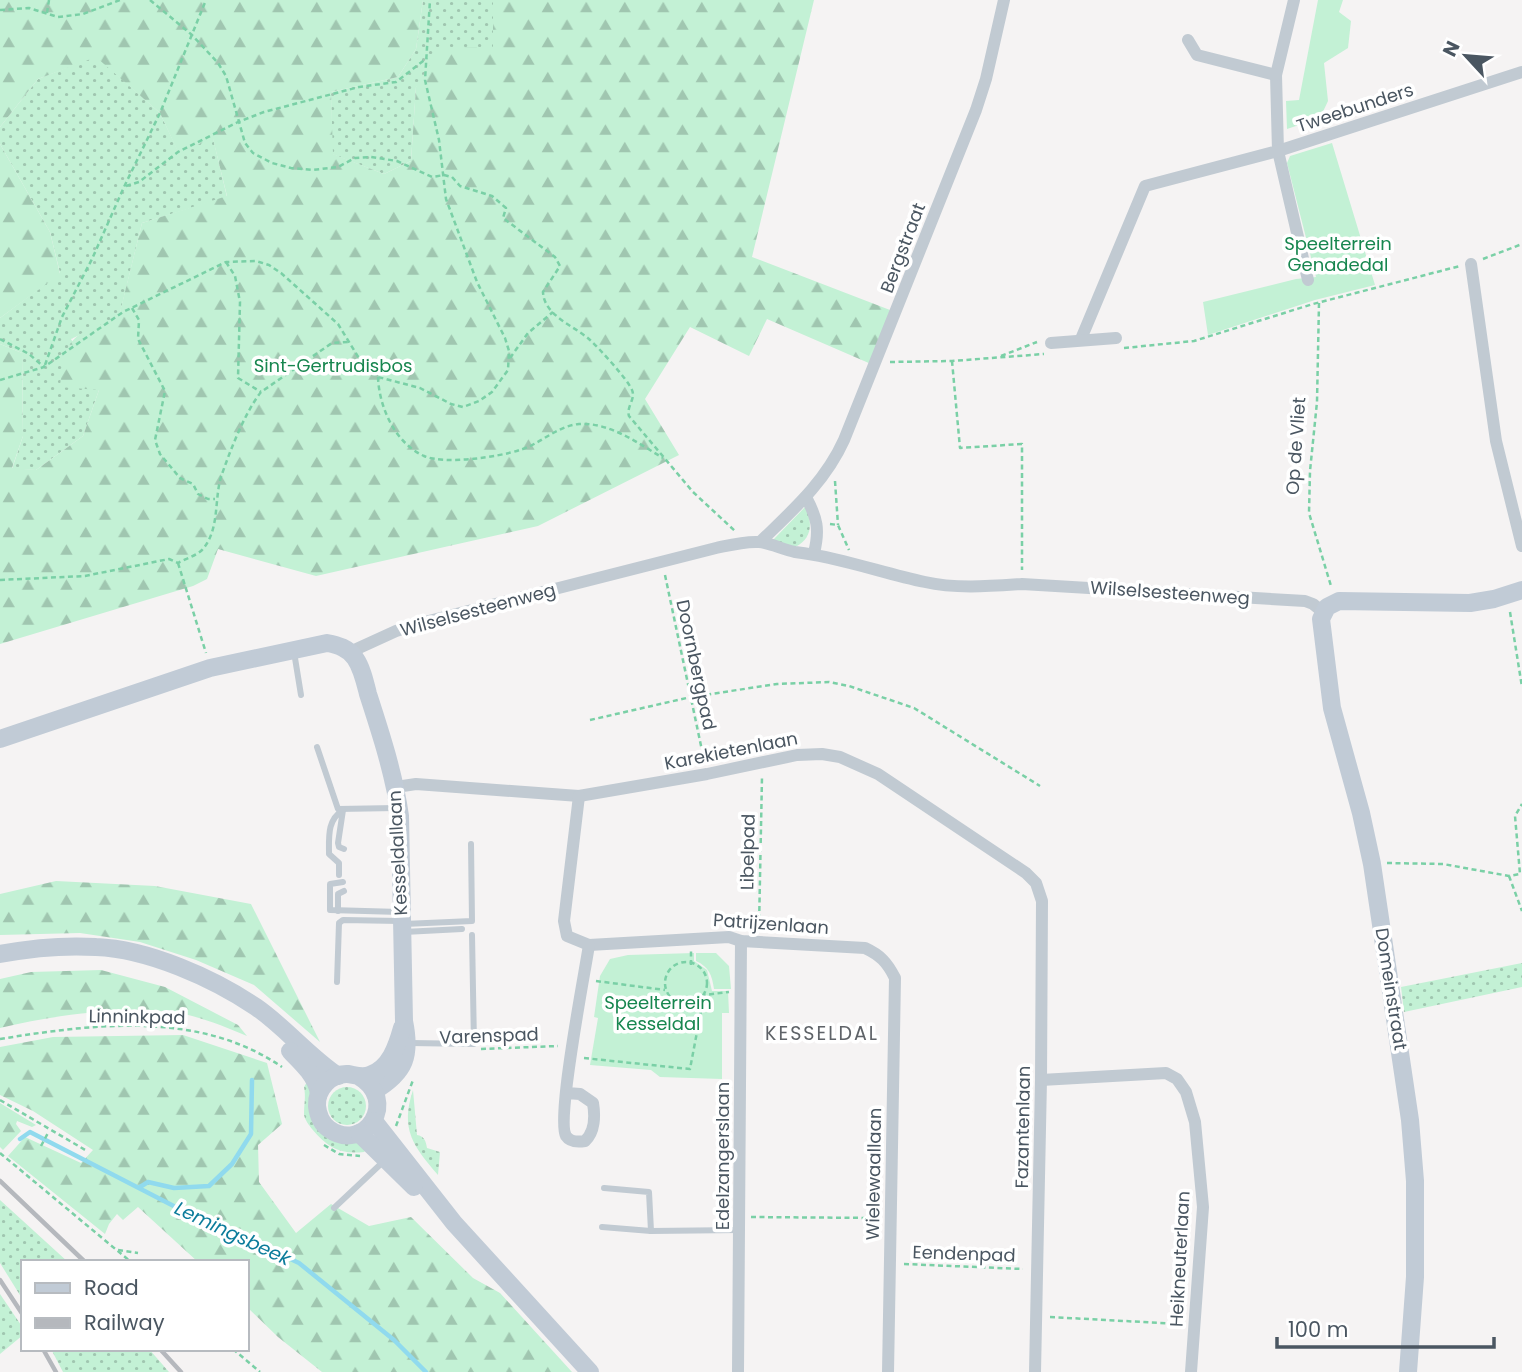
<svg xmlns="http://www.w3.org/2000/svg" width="1522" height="1372" font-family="Poppins,sans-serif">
	<defs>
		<pattern id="grass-dots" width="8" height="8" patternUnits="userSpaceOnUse" patternTransform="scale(1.75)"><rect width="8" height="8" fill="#c3f1d5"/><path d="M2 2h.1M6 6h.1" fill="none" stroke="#a0c6b0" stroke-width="1.8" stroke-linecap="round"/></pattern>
		<pattern id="forest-firs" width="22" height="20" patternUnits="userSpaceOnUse" patternTransform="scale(1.75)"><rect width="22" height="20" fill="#c3f1d5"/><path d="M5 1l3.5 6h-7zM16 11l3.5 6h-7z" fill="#a0c6b0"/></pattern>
	</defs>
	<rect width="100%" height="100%" fill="#f5f3f3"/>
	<g fill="url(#grass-dots)">
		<polygon points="423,0 493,0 493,48 416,87 411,161 384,174 332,154 331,92 398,77 416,49"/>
		<polygon points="96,56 160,113 178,151 213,138 227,197 142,223 119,317 71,339 99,390 83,436 36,470 12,469 23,436 22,353 0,344 0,318 60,273 50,232 0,144 0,127 38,79"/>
		<path d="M 806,506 C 812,523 813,538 795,547 L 772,541 Z"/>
		<polygon points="1522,963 1522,987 1404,1012 1401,987"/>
		<path d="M 307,1082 L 312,1090 L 311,1103 L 366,1150 L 364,1152 C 340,1155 327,1147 312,1129 C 309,1125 305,1120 304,1115 C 304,1104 306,1097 304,1087 Z"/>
		<circle cx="347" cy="1106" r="19"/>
		<path d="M 413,1090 L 417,1135 C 424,1136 426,1141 427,1148 L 440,1152 L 438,1175 C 413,1146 400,1129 413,1090 Z"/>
		<polygon points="0,1200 68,1262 23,1262 23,1300 0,1263"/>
		<polygon points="0,1294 23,1328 23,1335 0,1354"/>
		<polygon points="51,1349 149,1349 169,1372 63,1372"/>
	</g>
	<g fill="url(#forest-firs)">
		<path d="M 0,0 L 423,0 L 416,49 L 398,77 L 331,92 L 333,154 L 384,174 L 411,161 L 416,87 L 440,48 L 493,47 L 493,0 L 814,0 L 752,257 L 890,310 L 871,364 L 767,319 L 749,356 L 690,327 L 645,399 L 679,455 L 538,526 L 316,576 L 218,549 L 207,579 L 193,586 L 0,644 L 0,344 L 22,353 L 23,436 L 12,468 L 36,470 L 83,436 L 99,390 L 60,387 C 67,331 71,339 119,316 L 142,223 L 227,196 L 213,139 L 178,152 L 160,113 L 96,57 L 38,79 L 0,127 Z"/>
		<polygon points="0,144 50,232 60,274 0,318"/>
		<polygon points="56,881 155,886 251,904 320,1042 254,985 196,960 140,942 80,933 0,935 0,894"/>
		<path d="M 101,970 L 165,987 L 238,1025 L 247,1036 C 223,1026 197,1015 171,1012 C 114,1007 55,1015 0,1028 L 0,979 L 31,972 Z"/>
		<polygon points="183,1035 267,1063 282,1124 258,1145 259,1182 296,1233 331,1204 369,1226 411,1217 473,1278 500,1293 572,1372 322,1372 278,1337 247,1307 247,1262 198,1262 138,1207 123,1220 117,1214 109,1224 105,1234 8,1156 25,1137 81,1163 93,1150 33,1111 0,1095 0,1047 53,1037"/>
		<polygon points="0,1103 36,1125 32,1127 17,1121 16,1124 21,1131 3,1150 0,1147"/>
	</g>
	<g fill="#c3f1d5">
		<polygon points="1318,0 1343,0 1339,12 1351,21 1348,48 1324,63 1328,101 1320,118 1287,129 1286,101 1299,100"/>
		<polygon points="1332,143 1375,285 1315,300 1208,335 1203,302 1296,279 1316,277 1287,163 1290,156"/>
		<polygon points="694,953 694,961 707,970 712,991 728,991 729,1013 722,1013 722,1079 660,1077 651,1070 590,1065 598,1018 594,1017 600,976 610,959 628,955"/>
		<path d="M 696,953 L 716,953 L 729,966 L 731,989 L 714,989 C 712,975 709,967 696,961 Z"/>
	</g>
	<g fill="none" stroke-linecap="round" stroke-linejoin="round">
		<g stroke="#90daee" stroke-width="4.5">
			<polyline points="20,1139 30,1132 230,1235 263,1246 299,1263 394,1340 426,1372"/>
			<polyline points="140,1187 148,1182 174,1188 209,1186 232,1164 251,1134 252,1080"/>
		</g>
		<g stroke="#7ad0a6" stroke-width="2.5" stroke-dasharray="5 3.5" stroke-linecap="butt">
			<path d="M 150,0 L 192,35 L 218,63 L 226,76 L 245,143 L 253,153 L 272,163 L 291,168 L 313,170 L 338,167 L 355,158 L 371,157 L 397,161 L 432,177 L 444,175 L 452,177 L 460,186 L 492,196 L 506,208 L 503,218 L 555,257 L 560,266 L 543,292 C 544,316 575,326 590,340 C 600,349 628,380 632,390 C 636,399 626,407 629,416 L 693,492 L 735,531"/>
			<polyline points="0,10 29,8 58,17 83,14 120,0"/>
			<polyline points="47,13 49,0"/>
			<polyline points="126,186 139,182 178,152 238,122 264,112 359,87 396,82 427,58"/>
			<polyline points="1483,259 1522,244"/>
			<polyline points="226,262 235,276 240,302 238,378 261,392"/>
			<polyline points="1319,303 1317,402 1310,471 1309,513 1331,586"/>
			<polyline points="132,308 139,320 138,339 165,391 155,440 160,454 180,478 193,484 198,494 208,499 215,499"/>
			<polyline points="0,339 29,354 44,367"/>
			<polyline points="1124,348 1194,341 1313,304 1460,266"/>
			<polyline points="1001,356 1037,342"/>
			<polyline points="510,358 528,333 553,312"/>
			<polyline points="952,361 960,448 1022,444 1022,570"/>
			<polyline points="890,362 952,361 1044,354"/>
			<polyline points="45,365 62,317 92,259 124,187 160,113 206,0"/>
			<path d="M 378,377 C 379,407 395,443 424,456 C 445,465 498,457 520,450 C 540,444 557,426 579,424 C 609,422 638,443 663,458"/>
			<polyline points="0,380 44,367 123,312 226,262 256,261 269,265 281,273 338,324 365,368 378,377 420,388 451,404 463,407 479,401 492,392 508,370 509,351 505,338 477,282 446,199 439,140 425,80 430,0"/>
			<polyline points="835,481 838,525"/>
			<polyline points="830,524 838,525 849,550"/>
			<polyline points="178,563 206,653"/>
			<polyline points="665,575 704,760"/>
			<path d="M 0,580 L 85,576 L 169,559 L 178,563 C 185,559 196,556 202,550 C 220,530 214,500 221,477 C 230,451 244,414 261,392 L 332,343 L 348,342"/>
			<polyline points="1510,612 1522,687"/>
			<polyline points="590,720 691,697 777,684 829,682 849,686 914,708 1040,786"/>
			<polyline points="1387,863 1443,864 1509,876 1520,874 1515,816 1522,804"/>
			<polyline points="1509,876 1522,911"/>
			<polyline points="759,928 762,777"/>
			<circle cx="686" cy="983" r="21"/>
			<polyline points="691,965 691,951"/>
			<polyline points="596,981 665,990"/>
			<path d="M 0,1039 C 93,1024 199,1010 282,1067"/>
			<polyline points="481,1049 558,1046"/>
			<polyline points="584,1058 690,1069 704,995 729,992"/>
			<polyline points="0,1100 87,1151"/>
			<polyline points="396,1126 413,1080"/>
			<polyline points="324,1145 339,1154 360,1156"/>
			<polyline points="41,1146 49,1131"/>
			<polyline points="0,1153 131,1262"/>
			<polyline points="751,1217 877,1218"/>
			<polyline points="118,1250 138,1253"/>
			<polyline points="904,1264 1023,1269"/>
			<polyline points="1050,1317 1180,1324"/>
			<polyline points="233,1349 260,1372"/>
		</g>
		<g stroke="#c1cad2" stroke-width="6">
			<polyline points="294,652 301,695"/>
			<polyline points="317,747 338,809 396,808"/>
			<polyline points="343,810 338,843 339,847 344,849"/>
			<path d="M 339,875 L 339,863 L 329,854 C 329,837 327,820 343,810"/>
			<polyline points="343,882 330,884 330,910 400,912"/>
			<polyline points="338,911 338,894 344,891"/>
			<polyline points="404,924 472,921 471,844"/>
			<polyline points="404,932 462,929"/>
			<polyline points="337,982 339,923 343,920 400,921"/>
			<polyline points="410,1043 474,1044 472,935"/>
			<polyline points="604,1188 649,1192 651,1231"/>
			<polyline points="334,1208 384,1161"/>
			<polyline points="602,1227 651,1231 740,1230"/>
		</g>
		<g stroke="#c1cad2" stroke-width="12">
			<polyline points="1294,0 1276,75 1278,151 1308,280"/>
			<polyline points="1188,40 1197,55 1276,75"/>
			<polyline points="1471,264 1496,441 1522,546"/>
			<polyline points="1081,339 1145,186 1278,151 1522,72"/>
			<polyline points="1051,343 1116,338"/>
			<path d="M 806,497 C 817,518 820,529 814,553"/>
			<path d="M 760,542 C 793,510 825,482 844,440 L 976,110 L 986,79 L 1004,0"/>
			<path d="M 350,652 L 396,631 L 421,623 L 716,548 C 730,545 745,541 759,542 C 771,543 783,550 795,552 C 839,557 882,573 925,582 C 955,589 992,586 1022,584 L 1305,601 L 1313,604 L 1323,612"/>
			<polyline points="396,787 416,784 579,796 707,774 797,755 822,754 840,757 878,774 1026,873 1036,883 1042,901 1041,1080 1035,1372"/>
			<path d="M 589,945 L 729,937 L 741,941 L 865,948 C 880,955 887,962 895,978 L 888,1372"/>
			<polyline points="1041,1080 1166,1073 1177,1079 1186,1092 1195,1122 1203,1207 1191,1372"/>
			<path d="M 567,1093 L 580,1094 L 593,1103 C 595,1115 595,1132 585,1141 C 579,1142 570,1142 566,1136 C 556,1120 585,972 589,945 L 567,936 L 564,921 L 579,796"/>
			<polyline points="738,1372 741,941"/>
		</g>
		<g stroke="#c1cbd6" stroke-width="18">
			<path d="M 0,739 L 210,668 L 327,643 C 338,645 348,648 355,658 C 362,668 365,682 368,694 C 381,734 394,774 400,816 L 404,1021 C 411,1055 406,1072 374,1091"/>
			<path d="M 0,954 C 32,948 64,945 96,947 C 148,949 213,978 256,1007 C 285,1027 308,1056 338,1076"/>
			<path d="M 290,1051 C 302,1063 316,1076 319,1093"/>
			<path d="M 358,1076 C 401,1100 364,1154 329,1129 C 322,1124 318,1115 317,1106 C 316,1089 331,1073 348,1074 C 355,1075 362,1078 370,1075 C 390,1068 397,1046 402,1028"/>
			<polyline points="374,1121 454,1223 590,1372"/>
			<polyline points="359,1133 414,1187"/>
			<polyline points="1408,1372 1415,1277 1415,1181 1410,1120 1372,864 1361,813 1332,708 1321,619 1327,607 1339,601 1470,603 1494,599 1522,590"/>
		</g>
		<g stroke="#b5b8bd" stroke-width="4.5">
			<polyline points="0,1181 85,1262"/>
			<polyline points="0,1280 23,1315"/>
			<polyline points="43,1349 56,1372"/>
			<polyline points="160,1349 181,1372"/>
		</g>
	</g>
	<g text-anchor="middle" stroke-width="7" stroke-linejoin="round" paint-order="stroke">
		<g font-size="18" fill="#4a5661" stroke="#fff">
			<text transform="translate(1355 108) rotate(-18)" y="6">Tweebunders</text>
			<text transform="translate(903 248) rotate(-69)" y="6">Bergstraat</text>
			<text transform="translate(1296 446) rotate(-86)" y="6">Op de Vliet</text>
			<text transform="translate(1170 593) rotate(4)" y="6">Wilselsesteenweg</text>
			<text transform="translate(478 610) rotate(-15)" y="6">Wilselsesteenweg</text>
			<text transform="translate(696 665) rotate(78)" y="6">Doornbergpad</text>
			<text transform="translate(731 751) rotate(-11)" y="6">Karekietenlaan</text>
			<text transform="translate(748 852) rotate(-89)" y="6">Libelpad</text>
			<text transform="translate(398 853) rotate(-93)" y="6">Kesseldallaan</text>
			<text transform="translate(771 924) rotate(4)" y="6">Patrijzenlaan</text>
			<text transform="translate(1391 989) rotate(81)" y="6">Domeinstraat</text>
			<text transform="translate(137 1017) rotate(1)" y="6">Linninkpad</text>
			<text transform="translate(489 1036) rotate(-2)" y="6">Varenspad</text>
			<text transform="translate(1023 1127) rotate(-89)" y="6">Fazantenlaan</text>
			<text transform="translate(723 1156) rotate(-90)" y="6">Edelzangerslaan</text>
			<text transform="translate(874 1174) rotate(-89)" y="6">Wielewaallaan</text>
			<text transform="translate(964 1254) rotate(2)" y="6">Eendenpad</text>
			<text transform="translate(1180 1259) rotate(-87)" y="6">Heikneuterlaan</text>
		</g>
		<g font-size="18" fill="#17864f" stroke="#fff">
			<text x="1338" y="250">Speelterrein<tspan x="1338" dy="21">Genadedal</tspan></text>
			<text x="333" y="372">Sint-Gertrudisbos</text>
			<text x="658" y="1009">Speelterrein<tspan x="658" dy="21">Kesseldal</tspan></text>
		</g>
		<g font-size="19" letter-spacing="2" fill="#5f6368" stroke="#fff">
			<text x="822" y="1040">KESSELDAL</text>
		</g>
		<g font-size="19" font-style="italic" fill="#0c7c9b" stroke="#fff">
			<text transform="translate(233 1233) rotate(25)" y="7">Lemingsbeek</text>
		</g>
	</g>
	<rect x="21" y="1260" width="228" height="91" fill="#ffffff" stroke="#b7bbc0" stroke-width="2"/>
	<rect x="35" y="1283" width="35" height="10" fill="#c1cbd6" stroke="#b7bbc0" stroke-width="2"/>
	<text x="84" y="1295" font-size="21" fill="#4a5661">Road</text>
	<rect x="35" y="1318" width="35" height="10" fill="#b5b8bd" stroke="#b7bbc0" stroke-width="2"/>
	<text x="84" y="1330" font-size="21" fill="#4a5661">Railway</text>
	<g transform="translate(1466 56) rotate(296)" stroke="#ffffff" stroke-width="5" paint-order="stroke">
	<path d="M0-5L12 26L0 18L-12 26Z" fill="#4a5661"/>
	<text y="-10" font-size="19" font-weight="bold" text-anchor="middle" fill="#4a5661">N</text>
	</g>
	<path d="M1277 1337v10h217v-10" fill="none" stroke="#4a5661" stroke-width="3.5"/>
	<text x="1288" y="1337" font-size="21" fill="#4a5661" stroke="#ffffff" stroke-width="5" paint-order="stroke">100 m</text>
</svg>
